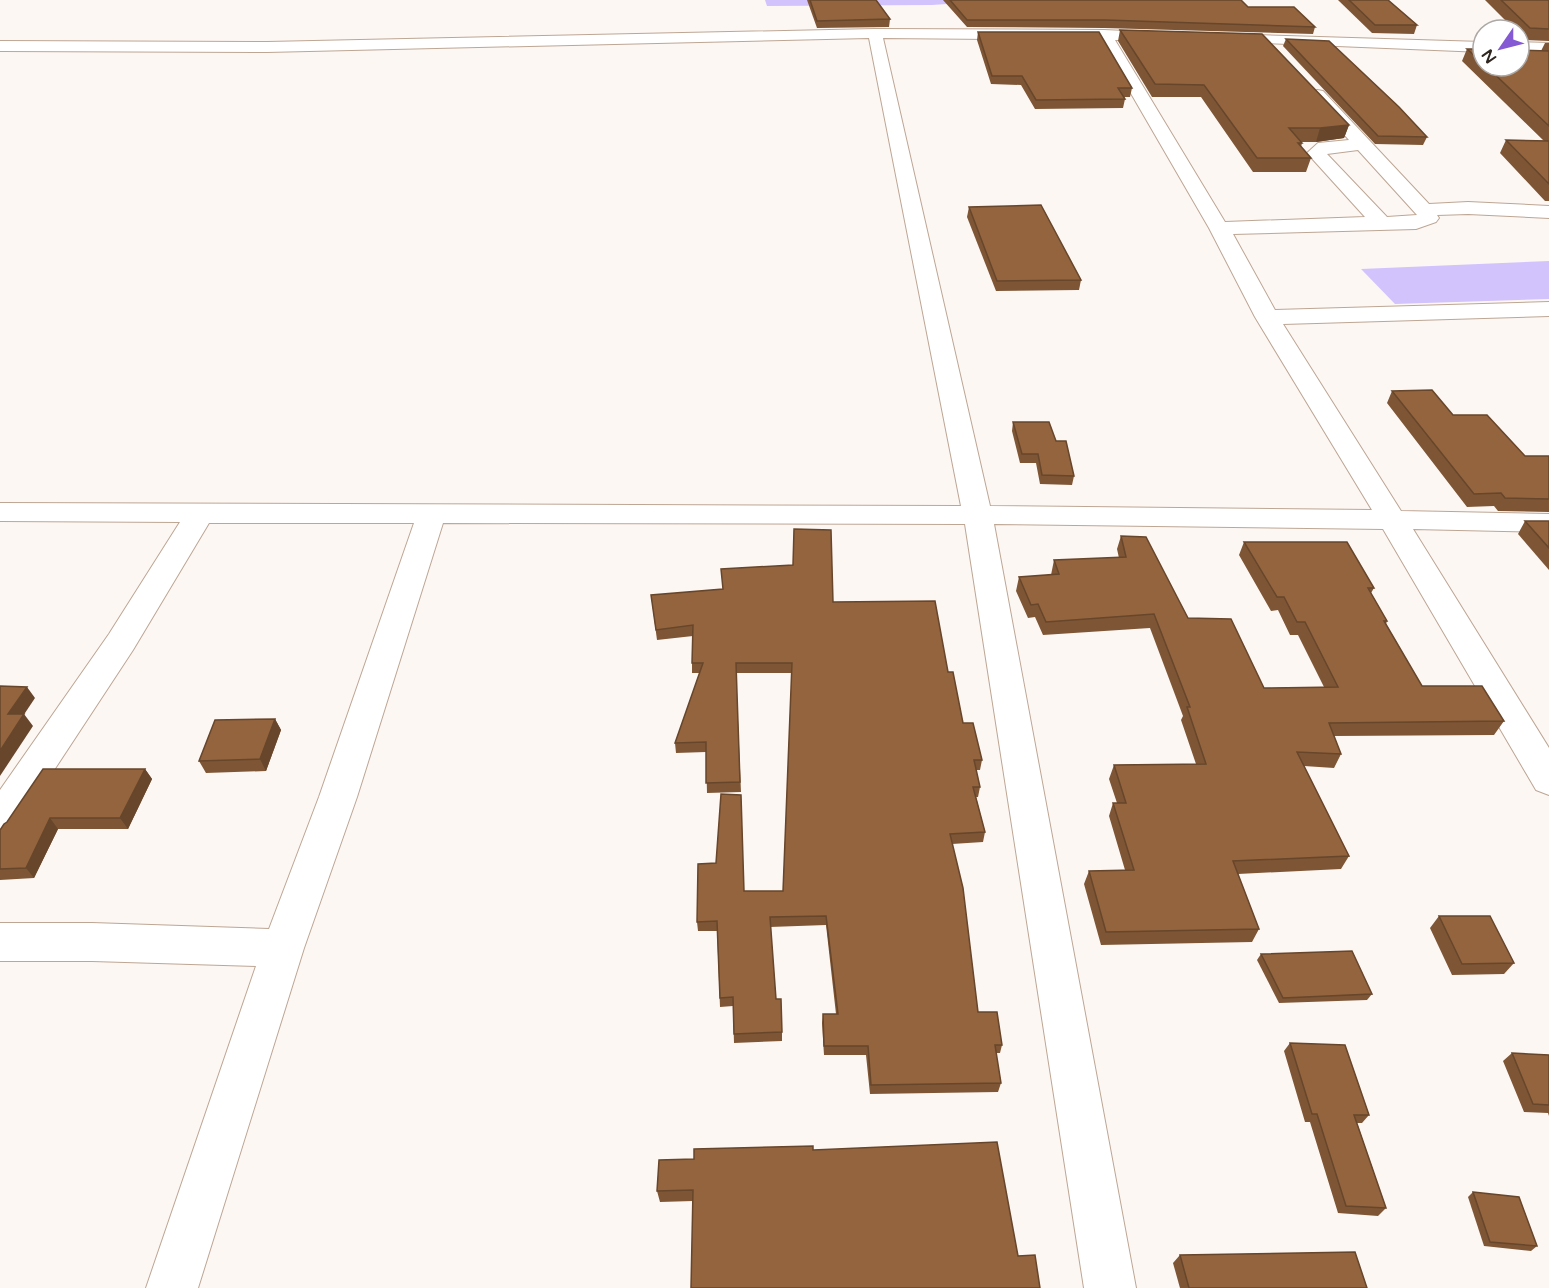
<svg xmlns="http://www.w3.org/2000/svg" width="1549" height="1288" font-family="'Varela Round',sans-serif">
	<rect width="100%" height="100%" fill="#fdf7f4"/>
	<g fill="#d2c3fc">
		<polygon points="765,0 991,0 992,1 932,5 767,6"/>
		<polygon points="1549,261 1549,299 1395,304 1361,269"/>
	</g>
	<g fill="none" stroke-linecap="round" stroke-linejoin="round">
		<defs>
			<g id="minor">
				<path d="M 875,29 L 1104,30 L 1168,33 L 1170,36 L 1168,39 L 1163,40 L 1115,40 L 1225,222 L 1365,217 L 1307,153 L 1318,143 L 1349,140 L 1309,95 L 1317,90 L 1323,91 L 1429,204 L 1468,202 L 1549,206 L 1549,218 L 1468,214 L 1437,215 L 1439,218 L 1436,222 L 1416,229 L 1233,234 L 1275,310 L 1549,302 L 1549,316 L 1283,324 L 1401,511 L 1549,514 L 1549,532 L 1413,529 L 1549,748 L 1549,795 L 1536,790 L 1383,529 L 994,524 L 1136,1288 L 1084,1288 L 965,524 L 443,523 L 357,797 L 304,948 L 198,1288 L 146,1288 L 256,966 L 92,961 L 0,961 L 0,923 L 92,923 L 269,929 L 319,797 L 414,523 L 209,523 L 133,650 L 14,831 L 0,836 L 0,790 L 109,634 L 180,522 L 0,521 L 0,503 L 961,506 L 869,38 L 267,52 L 0,51 L 0,41 L 267,42 ZM 883,38 L 1100,40 L 1209,228 L 1255,317 L 1372,510 L 990,506 ZM 1358,150 L 1417,215 L 1387,217 L 1327,154 Z"/>
				<polygon points="1224,34 1483,42 1483,52 1219,41 1217,38 1219,35"/>
				<polygon points="1519,42 1549,43 1549,53 1519,52"/>
			</g>
		</defs>
		<use href="#minor" stroke="#bda694" stroke-width="2"/>
		<use href="#minor" fill="#fff" fill-rule="evenodd"/>
	</g>
	<g fill="#7e5635">
		<polygon points="807,0 876,0 890,19 889,27 817,28"/>
		<polygon points="943,0 1241,0 1248,7 1315,27 1313,34 1104,28 967,27"/>
		<polygon points="1338,0 1388,0 1417,25 1414,34 1372,33"/>
		<polygon points="1485,0 1549,0 1549,41 1525,40 1519,34 1519,30 1515,30"/>
		<polygon points="1120,30 1349,125 1344,138 1316,142 1300,142 1302,143 1301,147 1311,158 1306,172 1253,172 1201,97 1152,97 1118,41"/>
		<polygon points="978,32 1132,88 1130,97 1124,97 1125,99 1123,108 1035,109 1021,85 991,84 977,40"/>
		<polygon points="1286,39 1427,137 1423,145 1375,144 1283,46"/>
		<polygon points="1545,43 1549,43 1549,201 1545,201 1500,153 1506,140 1544,141 1462,61 1467,49 1483,49 1483,66 1519,66 1541,51"/>
		<polygon points="969,207 1081,280 1079,290 996,291 967,217"/>
		<polygon points="1392,391 1453,415 1525,456 1549,456 1549,512 1498,511 1494,506 1467,507 1387,403"/>
		<polygon points="1013,422 1056,441 1074,476 1072,485 1040,484 1036,463 1020,463 1012,431"/>
		<polygon points="1525,521 1549,521 1549,570 1518,534"/>
		<polygon points="1121,536 1188,618 1264,688 1324,687 1298,635 1290,635 1278,610 1271,611 1239,555 1244,542 1374,588 1371,593 1387,621 1386,624 1422,686 1504,721 1494,735 1334,736 1341,754 1334,768 1304,766 1349,856 1341,869 1238,874 1259,929 1252,942 1101,945 1084,884 1089,871 1125,870 1109,816 1113,803 1117,803 1109,779 1114,765 1196,764 1181,720 1183,716 1150,628 1043,635 1035,617 1028,618 1016,591 1019,577 1051,575 1054,560 1119,558 1117,549"/>
		<polygon points="651,595 833,602 948,672 963,723 982,760 980,770 976,770 980,787 978,797 976,797 985,832 983,842 952,844 978,1012 1002,1045 1000,1053 996,1053 1001,1083 998,1092 870,1094 866,1055 824,1055 822,1023 823,1014 836,1014 826,925 770,927 776,999 782,1032 782,1041 734,1043 733,1006 720,1007 717,931 698,931 697,922 744,891 783,891 792,673 736,673 741,792 707,793 706,752 676,753 675,743 700,673 692,673 692,663 693,636 657,640"/>
		<polygon points="275,719 281,730 266,771 206,773 199,761"/>
		<polygon points="145,769 152,779 128,829 58,829 34,878 0,880 0,830"/>
		<polygon points="1439,916 1514,963 1504,974 1452,975 1430,928"/>
		<polygon points="1261,954 1372,994 1367,1000 1279,1003 1257,960"/>
		<polygon points="1290,1043 1369,1115 1362,1123 1357,1123 1386,1208 1378,1216 1338,1213 1310,1122 1305,1122 1284,1051"/>
		<polygon points="1512,1053 1549,1055 1549,1116 1548,1113 1524,1112 1503,1061"/>
		<polygon points="813,1150 1018,1256 1040,1288 693,1201 660,1202 657,1191 694,1159"/>
		<polygon points="1473,1192 1537,1246 1531,1251 1484,1246 1468,1197"/>
		<polygon points="1180,1255 1367,1288 1180,1288 1173,1263"/>
	</g>
	<g fill="#67462b">
		<polygon points="1349,125 1344,138 1316,142 1320,128"/>
		<polygon points="27,687 35,698 17,725 8,714"/>
		<polygon points="24,714 33,726 0,776 0,751"/>
		<polygon points="275,719 281,730 266,771 260,759"/>
		<polygon points="145,769 152,779 128,829 120,818"/>
		<polygon points="50,818 58,829 34,878 26,868"/>
	</g>
	<g fill="#93643e" stroke="#67462b" stroke-width="1.5">
		<polygon points="810,0 876,0 890,19 817,21"/>
		<polygon points="950,0 1241,0 1248,7 1294,7 1315,27 1105,20 967,20"/>
		<polygon points="1349,0 1388,0 1417,25 1375,25"/>
		<polygon points="1501,0 1549,0 1549,29 1530,28"/>
		<polygon points="1120,30 1262,34 1349,125 1320,128 1289,128 1302,143 1298,143 1311,158 1257,158 1204,85 1155,84"/>
		<polygon points="978,32 1099,32 1132,88 1118,88 1125,99 1036,100 1022,76 992,76"/>
		<polygon points="1286,39 1329,41 1399,107 1427,137 1378,136"/>
		<polygon points="1467,49 1483,49 1483,63"/>
		<polygon points="1519,50 1549,51 1549,126 1486,66 1519,66"/>
		<polygon points="1506,140 1549,141 1549,184"/>
		<polygon points="1041,205 1081,280 997,281 969,207"/>
		<polygon points="1432,390 1453,415 1487,415 1525,456 1549,456 1549,499 1505,498 1501,493 1474,494 1392,391"/>
		<polygon points="1013,422 1049,422 1056,441 1066,441 1074,476 1042,475 1038,454 1022,454"/>
		<polygon points="1525,521 1549,521 1549,548"/>
		<polygon points="794,529 831,530 833,602 935,601 948,672 953,672 963,723 973,723 982,760 974,760 980,787 973,787 985,832 950,834 963,888 978,1012 997,1012 1002,1045 995,1045 1001,1083 871,1085 868,1046 824,1046 823,1014 838,1014 826,916 770,917 776,999 781,999 782,1032 734,1034 733,997 720,998 717,921 697,922 698,864 716,863 721,794 741,795 744,891 783,891 792,663 736,663 740,782 706,783 706,742 675,743 703,663 692,663 693,625 656,630 651,595 723,589 721,569 793,565"/>
		<polygon points="1121,536 1146,537 1188,618 1231,619 1264,688 1338,687 1305,622 1297,622 1284,597 1277,597 1244,542 1347,542 1374,588 1368,588 1387,621 1384,621 1422,686 1482,686 1504,721 1329,723 1341,754 1297,752 1349,856 1233,861 1259,929 1106,932 1089,871 1134,870 1113,803 1126,803 1114,765 1206,764 1187,707 1190,707 1154,614 1046,622 1038,604 1031,605 1019,577 1059,574 1054,560 1126,557"/>
		<polygon points="0,686 27,687 8,714 24,714 0,751"/>
		<polygon points="275,719 260,759 199,761 215,720"/>
		<polygon points="43,769 145,769 120,818 50,818 26,868 0,869 0,830 4,824 7,822"/>
		<polygon points="1439,916 1490,916 1514,963 1462,964"/>
		<polygon points="1352,951 1372,994 1283,998 1261,954"/>
		<polygon points="1290,1043 1345,1045 1369,1115 1354,1115 1386,1208 1346,1206 1317,1114 1312,1114"/>
		<polygon points="1512,1053 1549,1055 1549,1105 1533,1104"/>
		<polygon points="997,1142 1018,1256 1035,1255 1040,1288 691,1288 693,1190 657,1191 659,1160 694,1159 694,1149 813,1146 813,1150"/>
		<polygon points="1473,1192 1519,1197 1537,1246 1490,1242"/>
		<polygon points="1355,1252 1367,1288 1189,1288 1180,1255"/>
	</g>
	<g transform="translate(1501 48) rotate(235)"><circle r="28" fill="#ffffff" stroke="#aca8a5" stroke-width="1.5"/>
	<path d="M0-4.5L10 22L0 15L-10 22Z" fill="#8559d3"/>
	<text y="-9" font-size="16" font-weight="bold" text-anchor="middle" fill="#2f261f">N</text>
	</g>
</svg>
